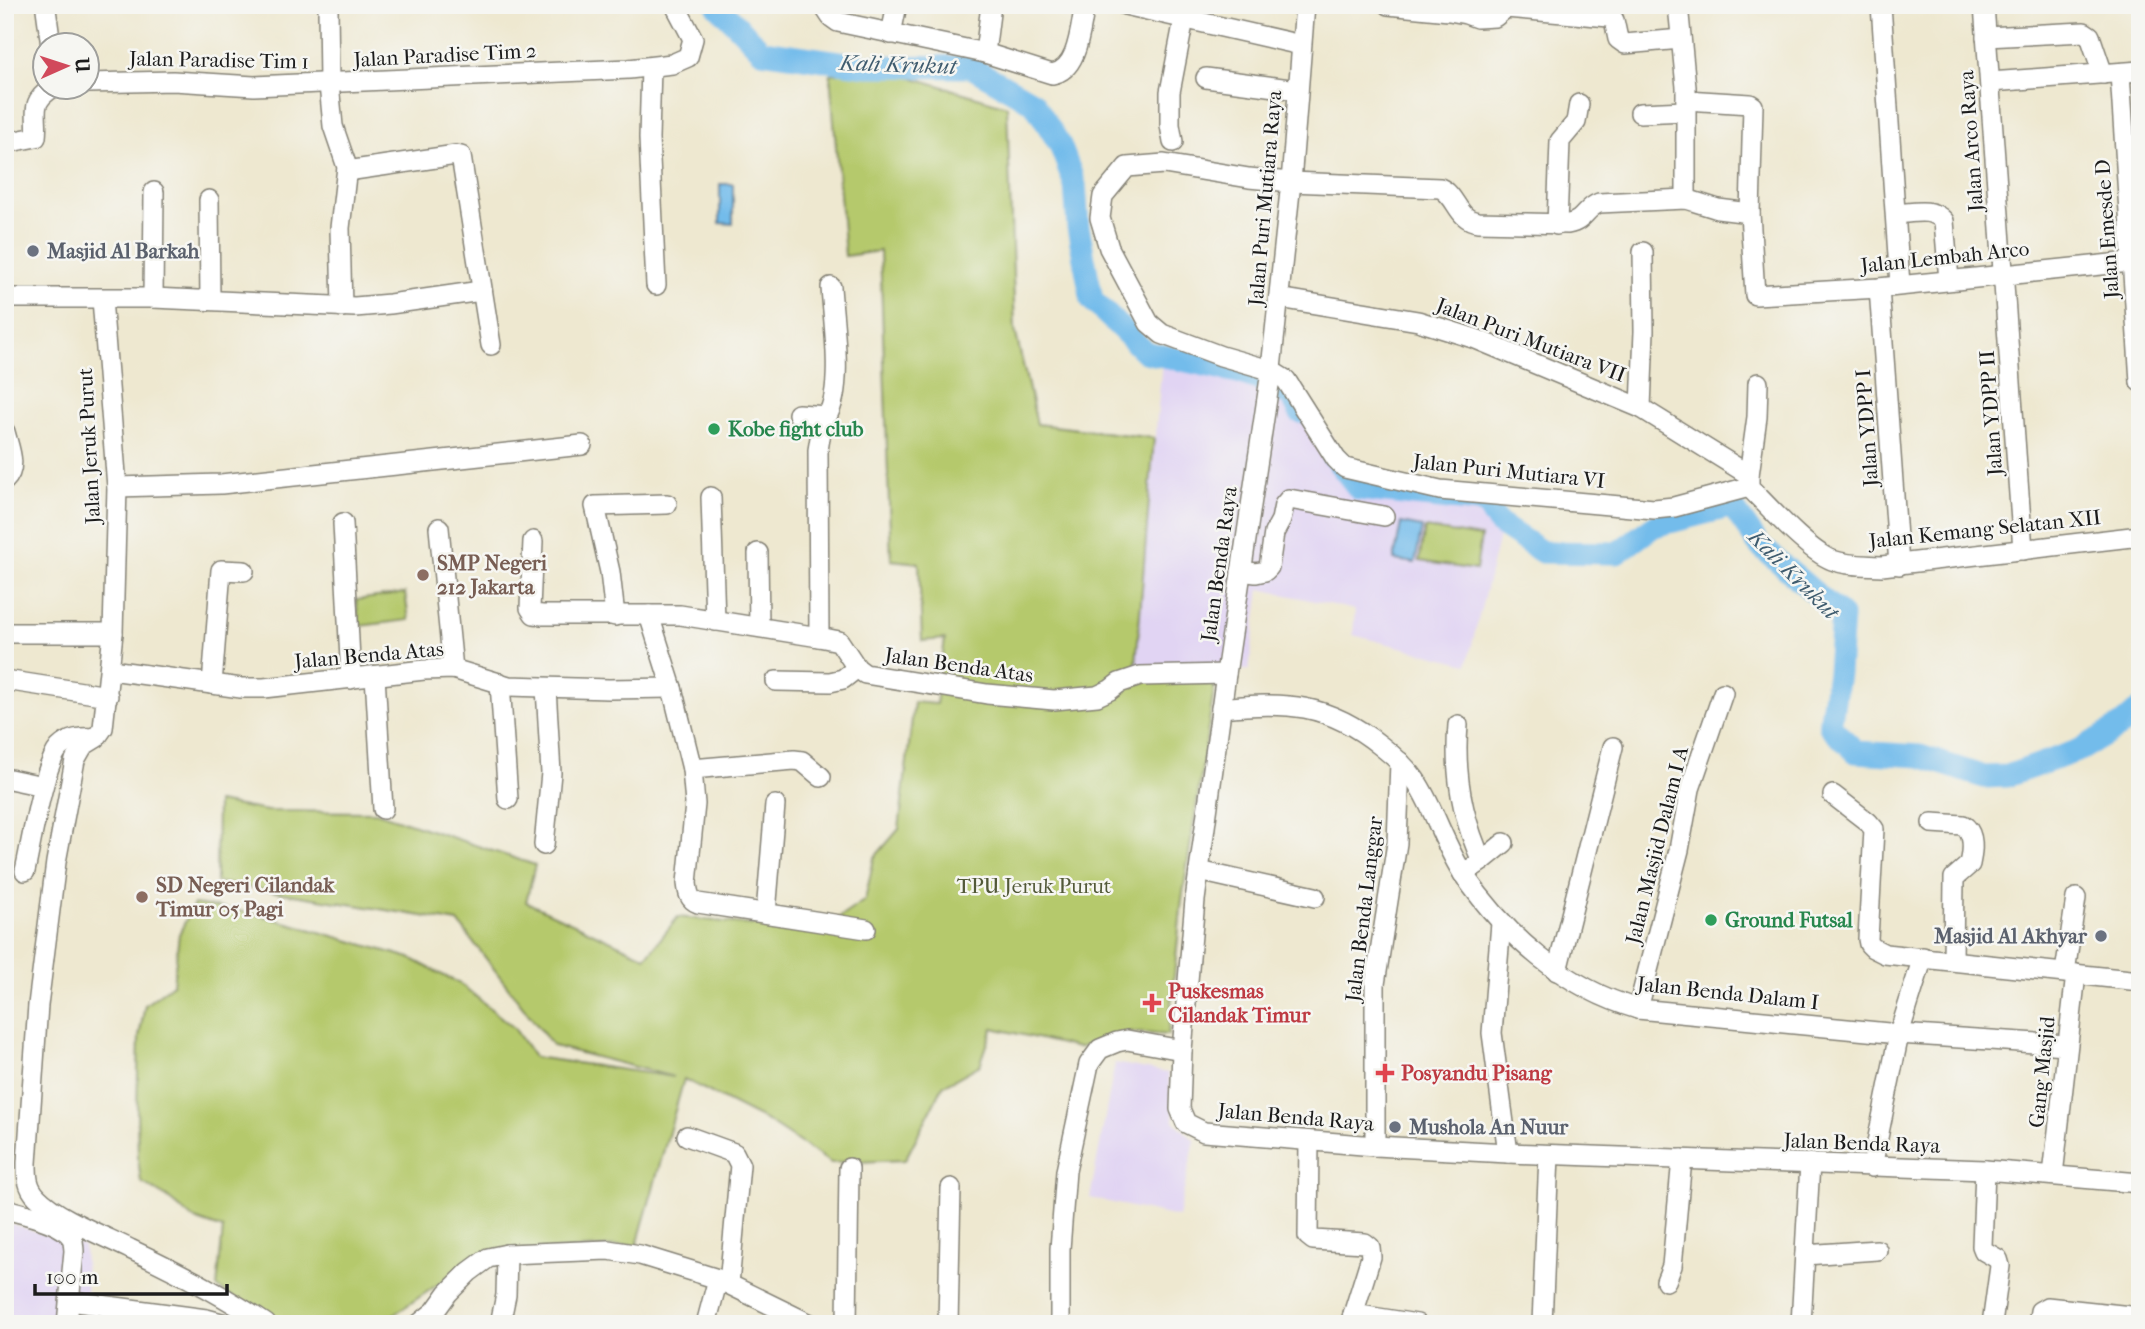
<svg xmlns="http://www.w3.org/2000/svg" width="2145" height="1329" font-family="'IM FELL French Canon',serif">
	<rect width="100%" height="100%" fill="#f6f6f2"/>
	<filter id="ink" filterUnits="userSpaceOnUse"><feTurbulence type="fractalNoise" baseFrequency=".0143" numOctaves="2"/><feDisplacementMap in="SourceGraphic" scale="14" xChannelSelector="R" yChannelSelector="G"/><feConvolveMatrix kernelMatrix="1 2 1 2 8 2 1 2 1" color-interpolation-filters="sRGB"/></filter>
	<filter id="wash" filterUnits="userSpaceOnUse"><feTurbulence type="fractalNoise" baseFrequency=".00686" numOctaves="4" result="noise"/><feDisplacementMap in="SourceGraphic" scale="28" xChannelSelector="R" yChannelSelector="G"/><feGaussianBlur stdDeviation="1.57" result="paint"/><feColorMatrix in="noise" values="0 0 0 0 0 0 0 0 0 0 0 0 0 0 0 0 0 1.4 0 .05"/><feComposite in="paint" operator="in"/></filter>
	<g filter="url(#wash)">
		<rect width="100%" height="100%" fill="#eee8d0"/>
		<g fill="#e1d4f3">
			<polygon points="1162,360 1227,377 1313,408 1358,479 1503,521 1467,664 1353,635 1355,610 1260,589 1249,670 1217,670 1135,677"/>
			<polygon points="1115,1063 1168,1073 1174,1121 1195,1141 1178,1217 1090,1198"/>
			<polygon points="5,1222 84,1246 87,1303 174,1324 5,1324"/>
		</g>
		<g fill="#b5c96c" stroke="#687244" stroke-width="2">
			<polygon points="878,67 1007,106 1015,330 1037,424 1154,438 1135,677 1217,670 1182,900 1168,1035 1130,1032 1078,1048 993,1028 980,1065 943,1086 905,1160 831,1163 767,1121 684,1079 637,1245 483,1254 393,1315 343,1321 342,1324 276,1324 217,1287 223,1229 192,1218 167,1197 141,1182 138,1159 137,1109 139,1037 145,1005 173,984 179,934 194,904 253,913 410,958 462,985 514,1028 534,1057 674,1077 553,1046 458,922 216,882 217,802 267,811 376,812 535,865 526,902 646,957 678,917 818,932 865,900 874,858 899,829 914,702 936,704 945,639 922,641 919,563 891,560 880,251 845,256 830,74"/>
			<polygon points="1425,528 1481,537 1476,570 1419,561"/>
			<polygon points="405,593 409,620 360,626 356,600"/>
		</g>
		<g fill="#73bceb" stroke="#486c84" stroke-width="2">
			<polygon points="720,184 733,184 733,224 720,223"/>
			<polygon points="1401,523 1422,527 1415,563 1394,560"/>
		</g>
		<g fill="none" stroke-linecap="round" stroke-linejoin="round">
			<g stroke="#73bceb" stroke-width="23">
				<polyline points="717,5 762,51 867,66 971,67 1034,103 1060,145 1075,185 1078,227 1092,300 1145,352 1238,372 1266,382 1292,397 1300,412"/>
				<polyline points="1333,456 1359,489 1486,503 1498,523 1542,552 1617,553 1654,526 1732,506 1759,545 1842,616 1838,673 1830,726 1856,752 1920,756 1984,777 2007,776 2080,750 2122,725 2140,709"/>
			</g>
		</g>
	</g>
	<g filter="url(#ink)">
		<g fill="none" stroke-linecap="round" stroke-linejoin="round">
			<defs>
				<g id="minor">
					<path d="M 823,5 L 831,17 L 838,22 L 985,53 L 1052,74 C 1079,70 1080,27 1085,5"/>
					<polyline points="1125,5 1301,45"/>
					<polyline points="1305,5 1291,182 1270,378 1226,674 1195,900 1182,1050 1180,1109 1186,1123 1204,1132 1375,1146 1508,1153 1985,1170 2140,1183"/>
					<polyline points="1388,5 1449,11 1466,14 1477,18 1495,17 1506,8 1609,17 1614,20 1618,39 1625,44 1681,39"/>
					<polyline points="1678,5 1686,87 1686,199"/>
					<polyline points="1881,5 1900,285"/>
					<polyline points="1984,5 2023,550"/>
					<polyline points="328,8 329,84 333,126 347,167 340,228 342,307"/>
					<polyline points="46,9 51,46"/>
					<polyline points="891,34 897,5"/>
					<polyline points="1986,37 2084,32 2090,36 2103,74"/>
					<polyline points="985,53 991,5"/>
					<polyline points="651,67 649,138 656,285"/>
					<polyline points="2120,73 2140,382"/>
					<polyline points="1206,78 1298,90"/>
					<polyline points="1990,82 2140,71"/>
					<polyline points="88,83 173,81 254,86 629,69 672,64 688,57 693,39 675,5"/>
					<polyline points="1686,100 1750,104 1753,106 1750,213"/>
					<polyline points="1640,113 1685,111"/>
					<polyline points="1173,142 1170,125 1170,92 1184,19"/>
					<path d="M 5,143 L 36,137 C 39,113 28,104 52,88"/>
					<polyline points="347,171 456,155 461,156 491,345"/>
					<polyline points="209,200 210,300"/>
					<path d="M 1896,214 C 1913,213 1932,207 1944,221 L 1949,280"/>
					<polyline points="1557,225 1560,141 1576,122 1579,104"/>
					<polyline points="1879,288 1899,565"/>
					<polyline points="5,298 153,298 355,307 390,304 481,291"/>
					<polyline points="153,298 154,192"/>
					<polyline points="1279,298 1418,321 1476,339 1641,408 1749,475"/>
					<path d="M 102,299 L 117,487 L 113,633 L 103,728 L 96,738 L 83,746 L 75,760 L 56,862 L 38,1005 L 27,1163 C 27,1176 27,1187 37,1197 C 57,1218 104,1236 130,1249 C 177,1271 223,1295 266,1324"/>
					<path d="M 1758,383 L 1757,417 L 1749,475 L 1749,487 C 1768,506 1808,551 1832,560 C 1848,566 1866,565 1882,566 L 2140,536"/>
					<polyline points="1641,408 1644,331 1643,252"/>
					<polyline points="798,414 827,416 822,426 818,450 819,637"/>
					<path d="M 827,416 C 844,388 833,321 831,287"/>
					<path d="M 5,432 C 9,448 18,467 5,480"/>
					<polyline points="117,487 221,484 582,445"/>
					<path d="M 1749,487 L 1674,507 L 1654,509 L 1440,490 L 1345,468 L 1336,459 L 1286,380 L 1270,370 L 1221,356 L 1162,334 L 1149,323 L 1109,248 L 1100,218 L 1103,196 L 1127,167 L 1164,164 L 1249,178 L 1291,182 L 1440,188 C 1457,195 1457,220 1478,222 L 1568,224 C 1585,221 1585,208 1599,203 L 1686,199 L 1718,209 L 1750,213 L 1755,295 L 1879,288 L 2140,261"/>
					<polyline points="711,497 715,621"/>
					<polyline points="343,523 351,679"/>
					<polyline points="439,528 453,669"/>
					<polyline points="533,541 530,608 534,614 542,615 680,615 819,637 839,641 857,668 865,674 987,694 1054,700 1097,696 1110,690 1119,683 1140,676 1226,674"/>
					<polyline points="758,553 759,627"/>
					<polyline points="1241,571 1256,573 1265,571 1269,567 1274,533 1281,520 1284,505 1289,499 1384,516"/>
					<path d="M 649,615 L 672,688 L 692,769 L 695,804 L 687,883 C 688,892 689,900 698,903 L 866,929"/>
					<polyline points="615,616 610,572 595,506 667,504"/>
					<polyline points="5,633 113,633"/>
					<polyline points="111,670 241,688 264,688 424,670 453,669 509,686 609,689 672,688"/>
					<polyline points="375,676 383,809"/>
					<polyline points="5,680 108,696"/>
					<polyline points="776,681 830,682 843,679 857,668"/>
					<polyline points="500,683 508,799"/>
					<polyline points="212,684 221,570 244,571"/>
					<path d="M 1221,708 C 1286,701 1328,703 1381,746 C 1395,757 1409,769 1418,784 C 1436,813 1445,847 1464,875 C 1506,936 1565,988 1638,1009 L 1899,1034 L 2067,1045"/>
					<path d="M 1458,725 C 1454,772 1462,818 1482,861 L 1463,874"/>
					<polyline points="692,769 794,760 802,761 821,777"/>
					<polyline points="5,778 43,786"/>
					<polyline points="1833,795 1868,822 1874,829 1868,939 1869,944 1873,948 1885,954 2140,981"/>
					<path d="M 1932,823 L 1963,825 C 1975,833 1973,851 1970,864 L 1954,878 L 1953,960"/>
					<polyline points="544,845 551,773 546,688"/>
					<polyline points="1482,861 1504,843"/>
					<path d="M 25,871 C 31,845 43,766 59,748 C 69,738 81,737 95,738"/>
					<polyline points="1199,871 1315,897"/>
					<polyline points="766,913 775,805"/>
					<polyline points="1501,923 1492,1033 1508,1153"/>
					<polyline points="1557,971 1613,747"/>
					<polyline points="2065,972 2076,898"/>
					<polyline points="1638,1009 1679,850 1690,789 1723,693"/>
					<polyline points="687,1136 734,1153 740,1165 729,1284"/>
					<polyline points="1309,1141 1308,1236 1313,1240 1365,1243 1370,1247 1371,1257 1350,1324"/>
					<polyline points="1375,1146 1375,984 1397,843 1400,762"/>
					<polyline points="1872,1167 1899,1034 1923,957"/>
					<polyline points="1985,1170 1982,1246 1984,1251 1998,1259 2000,1266 1992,1324"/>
					<polyline points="2053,1175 2076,974"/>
					<path d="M 5,1209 C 23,1214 65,1222 73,1240 C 73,1241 74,1250 74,1251 L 67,1324"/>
					<polyline points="1805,1255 1877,1250"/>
					<polyline points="1666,1281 1672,1266 1682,1159"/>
					<polyline points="70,1301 206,1319 225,1324"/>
					<polyline points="1353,1314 1417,1324"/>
					<polyline points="419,1324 435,1311 448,1293 469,1272 488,1258 507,1254 608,1250 640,1255 718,1279 810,1324"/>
					<polyline points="500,1324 506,1295 507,1254"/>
					<polyline points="706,1324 718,1279"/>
					<polyline points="847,1324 849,1168"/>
					<polyline points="948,1324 951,1188"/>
					<polyline points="1060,1324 1060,1249 1066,1171 1089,1064 1100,1049 1117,1042 1127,1040 1182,1050"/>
					<polyline points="1542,1324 1549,1155"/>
					<polyline points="1801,1324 1810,1163"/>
					<polyline points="2038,1324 2040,1311 2047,1307 2140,1317"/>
				</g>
			</defs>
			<use href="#minor" stroke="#858276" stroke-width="22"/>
			<use href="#minor" stroke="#fff" stroke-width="19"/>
		</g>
	</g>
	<g fill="#6b7280" stroke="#f6f6f2" stroke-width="2.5">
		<circle cx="33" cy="251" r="7"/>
		<circle cx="2101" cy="936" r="7"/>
		<circle cx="1395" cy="1127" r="7"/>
	</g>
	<g fill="#2e9e5b" stroke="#f6f6f2" stroke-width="2.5">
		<circle cx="714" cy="429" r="7"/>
		<circle cx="1711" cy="920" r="7"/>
	</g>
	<g fill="#8d6e63" stroke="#f6f6f2" stroke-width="2.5">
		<circle cx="423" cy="575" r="7"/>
		<circle cx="142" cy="897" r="7"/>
	</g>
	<g fill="#e0444e" stroke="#f6f6f2" stroke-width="2.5">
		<path d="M1148.5 992.5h7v7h7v7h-7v7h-7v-7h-7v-7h7z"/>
		<path d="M1381.5 1062.5h7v7h7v7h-7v7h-7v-7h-7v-7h7z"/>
	</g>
	<g text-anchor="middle" stroke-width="5" stroke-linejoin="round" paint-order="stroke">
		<g font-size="21" fill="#1c1c1c" stroke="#f6f6f2">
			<text transform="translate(445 55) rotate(-3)" y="7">Jalan Paradise Tim 2</text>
			<text transform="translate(219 60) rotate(1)" y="7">Jalan Paradise Tim 1</text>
			<text transform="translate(1971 141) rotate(-94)" y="7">Jalan Arco Raya</text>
			<text transform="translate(1265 198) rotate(-85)" y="7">Jalan Puri Mutiara Raya</text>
			<text transform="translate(2107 229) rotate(-94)" y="7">Jalan Emesde D</text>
			<text transform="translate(1945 257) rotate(-6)" y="7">Jalan Lembah Arco</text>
			<text transform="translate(1531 340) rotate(21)" y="7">Jalan Puri Mutiara VII</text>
			<text transform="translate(1991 413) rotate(-94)" y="7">Jalan YDPP II</text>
			<text transform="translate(1867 428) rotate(-94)" y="7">Jalan YDPP I</text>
			<text transform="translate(89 446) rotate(-93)" y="7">Jalan Jeruk Purut</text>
			<text transform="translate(1509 471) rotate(6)" y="7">Jalan Puri Mutiara VI</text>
			<text transform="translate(1985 529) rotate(-6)" y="7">Jalan Kemang Selatan XII</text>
			<text transform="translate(1219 564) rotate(-82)" y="7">Jalan Benda Raya</text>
			<text transform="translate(369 655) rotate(-5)" y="7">Jalan Benda Atas</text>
			<text transform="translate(959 665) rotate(8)" y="7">Jalan Benda Atas</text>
			<text transform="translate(1657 845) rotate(-76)" y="7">Jalan Masjid Dalam I A</text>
			<text transform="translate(1364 909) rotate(-83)" y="7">Jalan Benda Langgar</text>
			<text transform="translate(1728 993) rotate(6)" y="7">Jalan Benda Dalam I</text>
			<text transform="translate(2042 1072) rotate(-84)" y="7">Gang Masjid</text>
			<text transform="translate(1296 1117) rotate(5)" y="7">Jalan Benda Raya</text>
			<text transform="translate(1862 1143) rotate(2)" y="7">Jalan Benda Raya</text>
		</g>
		<g font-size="21" font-weight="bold" fill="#5b616d" stroke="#f6f6f2" text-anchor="start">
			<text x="47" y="258">Masjid Al Barkah</text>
			<text x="2087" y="943" text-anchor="end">Masjid Al Akhyar</text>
			<text x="1409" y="1134">Mushola An Nuur</text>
		</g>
		<g font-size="21" font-weight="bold" fill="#27864d" stroke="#f6f6f2" text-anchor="start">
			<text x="728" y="436">Kobe fight club</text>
			<text x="1725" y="927">Ground Futsal</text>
		</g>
		<g font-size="21" font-weight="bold" fill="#785e54" stroke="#f6f6f2" text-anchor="start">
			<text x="437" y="570">SMP Negeri<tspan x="437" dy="24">212 Jakarta</tspan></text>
			<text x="156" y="892">SD Negeri Cilandak<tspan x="156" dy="24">Timur 05 Pagi</tspan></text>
		</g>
		<g font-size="21" fill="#525938" stroke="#f6f6f2">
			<text x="1034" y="893">TPU Jeruk Purut</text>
		</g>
		<g font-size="21" font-weight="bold" fill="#be3a42" stroke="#f6f6f2" text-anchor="start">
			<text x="1168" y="998">Puskesmas<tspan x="1168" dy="24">Cilandak Timur</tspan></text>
			<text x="1401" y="1080">Posyandu Pisang</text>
		</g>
		<g font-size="23" font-style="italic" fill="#3f5c6f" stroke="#f6f6f2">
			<text transform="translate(898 64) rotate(2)" y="8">Kali Krukut</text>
			<text transform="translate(1794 574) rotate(45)" y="8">Kali Krukut</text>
		</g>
	</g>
	<rect width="2145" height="1329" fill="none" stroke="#f6f6f2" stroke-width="28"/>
	<g transform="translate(66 66) rotate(87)"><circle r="33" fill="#f6f6f2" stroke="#9f9f9c" stroke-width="2"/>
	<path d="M0-5L12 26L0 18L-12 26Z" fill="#d1495b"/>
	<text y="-10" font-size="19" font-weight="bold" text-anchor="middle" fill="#1c1c1c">U</text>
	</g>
	<path d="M35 1284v10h192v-10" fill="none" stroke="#1c1c1c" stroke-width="3.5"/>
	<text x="46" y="1284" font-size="21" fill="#1c1c1c" stroke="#f6f6f2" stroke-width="5" paint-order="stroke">100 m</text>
</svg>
